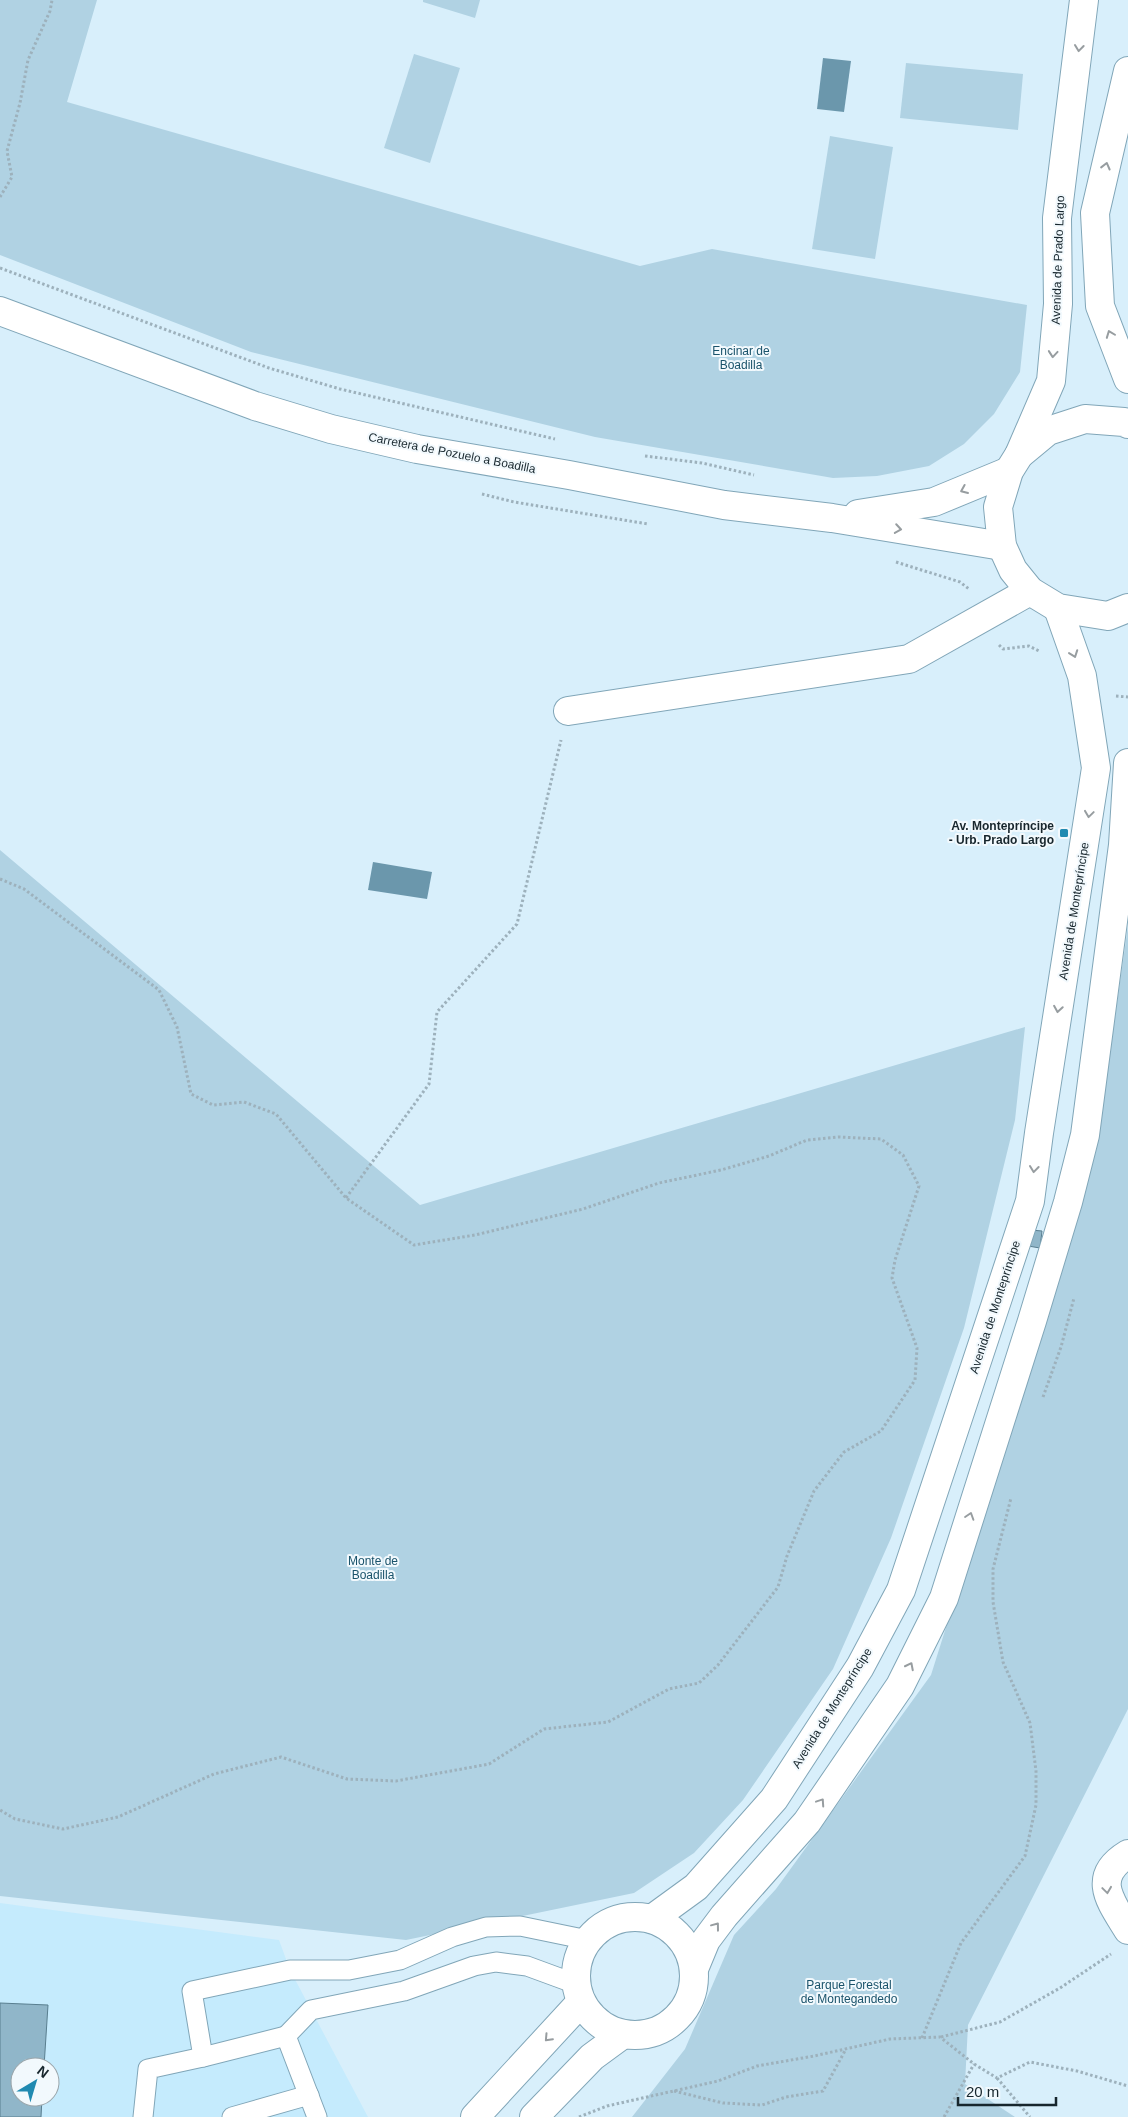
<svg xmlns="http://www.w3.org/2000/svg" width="1128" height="2117" font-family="Helvetica,sans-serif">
	<rect width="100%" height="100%" fill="#d8effb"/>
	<path fill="#c5ebfd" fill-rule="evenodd" d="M 0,1903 L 279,1940 L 290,1970 L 368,2117 L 0,2117 ZM 20,2067 L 50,2067 L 50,2097 L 20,2097 Z"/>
	<g fill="#b0d2e3">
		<polygon points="0,0 97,0 67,102 640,266 712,249 1027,305 1020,372 994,414 964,444 929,466 877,476 833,478 595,437 251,352 0,255"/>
		<polygon points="423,0 480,0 475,18 423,2"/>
		<polygon points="414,54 460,68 430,163 384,148"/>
		<polygon points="906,63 1023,74 1018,130 900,118"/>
		<polygon points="830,136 893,147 875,259 812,249"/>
		<polygon points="0,850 420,1205 1025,1027 1015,1120 964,1328 891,1538 833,1669 743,1800 694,1853 634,1893 406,1940 0,1896"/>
		<polygon points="1128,926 1128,1709 968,2025 965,2084 1015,2117 632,2117 685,2049 734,1935 776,1889 931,1675 1096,1151"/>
	</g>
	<g fill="#6b97ac">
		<polygon points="823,58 851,61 844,112 817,109"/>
		<polygon points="373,862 432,872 427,899 368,890"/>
	</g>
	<g fill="#90b6c9" stroke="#597e8f">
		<polygon points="1031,1230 1042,1231 1040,1248 1028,1246"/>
		<polygon points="0,2003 48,2005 44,2067 20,2067 20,2097 42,2097 41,2117 0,2117"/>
	</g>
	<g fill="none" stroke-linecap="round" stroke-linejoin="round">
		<defs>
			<g id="service">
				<polyline points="203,2057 286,2036"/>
				<polyline points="143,2117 148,2069 203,2057 192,1991 290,1970 349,1970 400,1960 452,1937 486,1927 520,1926 588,1940"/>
				<polyline points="232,2117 309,2095"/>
				<polyline points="317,2117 286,2036 311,2010 404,1991 474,1966 496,1962 527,1966 576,1984"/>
			</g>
			<g id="minor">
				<polyline points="1128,71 1095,213 1100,306 1128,379"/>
				<polyline points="1019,455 1051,381 1058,304 1057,218 1084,0"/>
				<polyline points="568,711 909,659 1030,591"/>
				<path d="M 1128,1854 C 1090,1877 1111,1902 1128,1930"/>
			</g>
			<g id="tertiary">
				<circle cx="635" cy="1976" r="59"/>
				<polyline points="652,1919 696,1887 774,1799 860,1667 901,1590 1030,1201 1039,1133 1096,768 1082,676 1058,608"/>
				<polyline points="694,1969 706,1940 724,1916 807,1822 900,1686 944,1598 1032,1321 1068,1202 1085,1135 1123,845 1128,763"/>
				<polyline points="475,2117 581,2002"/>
				<polyline points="534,2117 592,2057 622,2035"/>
			</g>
			<g id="primary">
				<polyline points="0,311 255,406 331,429 417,449 569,475 724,505 832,518 1002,546"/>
				<polyline points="1128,424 1124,422 1085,419 1048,431 1019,455 1009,471 998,507 1002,546 1013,570 1030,591 1058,608 1108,616 1128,608"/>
				<polyline points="858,514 934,502 1009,471"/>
			</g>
		</defs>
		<use href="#service" stroke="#81a6b8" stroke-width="21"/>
		<use href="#minor" stroke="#81a6b8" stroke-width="30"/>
		<use href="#tertiary" stroke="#81a6b8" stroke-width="30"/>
		<use href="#primary" stroke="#81a6b8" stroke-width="30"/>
		<g stroke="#9db1bc" stroke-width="3" stroke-dasharray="2.5 2.5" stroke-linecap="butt">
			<polyline points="0,197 12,177 7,151 20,103 28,60 50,11 52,0"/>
			<polyline points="0,268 269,368 340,389 555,439"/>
			<polyline points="645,456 702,463 754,475"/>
			<polyline points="482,494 514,502 648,524"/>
			<polyline points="896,562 960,582 969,589"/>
			<polyline points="999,645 1003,649 1029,646 1039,651"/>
			<polyline points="1116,696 1128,697"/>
			<polyline points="0,879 24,889 159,990 177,1027 191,1094 213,1105 244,1102 276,1114 346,1198 414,1245 475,1235 583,1209 659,1183 721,1170 769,1156 807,1140 838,1137 881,1139 903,1155 919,1186 895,1260 892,1278 917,1348 915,1380 881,1431 844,1452 814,1491 787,1556 778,1587 718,1665 699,1683 669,1689 608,1722 544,1729 489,1764 396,1781 347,1779 281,1757 214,1774 118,1817 63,1829 15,1819 0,1810"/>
			<polyline points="346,1198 429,1084 437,1012 517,924 561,740"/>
			<polyline points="1043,1397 1061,1347 1074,1298"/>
			<polyline points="941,2037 1000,2022 1060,1988 1111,1954"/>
			<polyline points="922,2038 961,1943 1025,1856 1036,1805 1036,1771 1030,1723 1003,1662 993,1602 993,1569 1011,1498"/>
			<polyline points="997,2078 1030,2117"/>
			<polyline points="674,2091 723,2103 762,2105 786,2097 823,2091 846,2049"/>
			<polyline points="579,2117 607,2106 718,2081 757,2066 814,2056 890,2039 940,2037 974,2064 997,2078 1030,2062 1077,2071 1128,2086"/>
			<polyline points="944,2117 974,2064"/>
		</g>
		<use href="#service" stroke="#fff" stroke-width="19"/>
		<use href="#minor" stroke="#fff" stroke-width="28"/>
		<use href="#tertiary" stroke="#fff" stroke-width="28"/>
		<use href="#primary" stroke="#fff" stroke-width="28"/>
	</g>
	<defs><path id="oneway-chevron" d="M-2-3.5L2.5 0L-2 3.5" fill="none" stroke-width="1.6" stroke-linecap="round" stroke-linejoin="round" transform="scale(1.25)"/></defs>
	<g stroke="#979da0">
		<use href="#oneway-chevron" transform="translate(1079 48) rotate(97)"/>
		<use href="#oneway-chevron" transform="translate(1106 166) rotate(-76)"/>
		<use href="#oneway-chevron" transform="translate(1110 334) rotate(-111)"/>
		<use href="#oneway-chevron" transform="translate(1053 354) rotate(95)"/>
		<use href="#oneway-chevron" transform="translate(964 490) rotate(157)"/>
		<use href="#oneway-chevron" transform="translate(898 529) rotate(9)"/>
		<use href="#oneway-chevron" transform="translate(1074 654) rotate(70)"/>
		<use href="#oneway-chevron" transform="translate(1089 814) rotate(98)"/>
		<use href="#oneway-chevron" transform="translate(1058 1009) rotate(99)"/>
		<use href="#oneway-chevron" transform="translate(1034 1169) rotate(97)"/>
		<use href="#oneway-chevron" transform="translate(970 1516) rotate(-72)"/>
		<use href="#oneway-chevron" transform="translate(910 1666) rotate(-63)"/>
		<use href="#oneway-chevron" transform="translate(821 1802) rotate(-56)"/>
		<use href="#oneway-chevron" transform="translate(1107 1890) rotate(82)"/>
		<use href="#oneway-chevron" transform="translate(716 1926) rotate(-53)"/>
		<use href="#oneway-chevron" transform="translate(548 2038) rotate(133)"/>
	</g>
	<rect fill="#208ab1" stroke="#f2f9fd" stroke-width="2" x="1059" y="828" width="10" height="10" rx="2.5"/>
	<g text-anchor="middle" stroke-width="4" stroke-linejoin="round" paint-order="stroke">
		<g font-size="12" fill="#17262d" stroke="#f2f9fd">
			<text transform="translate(1058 260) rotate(-88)" y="4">Avenida de Prado Largo</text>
			<text transform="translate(452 453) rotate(11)" y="4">Carretera de Pozuelo a Boadilla</text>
			<text transform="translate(1074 911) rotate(-81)" y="4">Avenida de Montepríncipe</text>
			<text transform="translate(995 1307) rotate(-72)" y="4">Avenida de Montepríncipe</text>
			<text transform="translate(832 1708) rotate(-58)" y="4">Avenida de Montepríncipe</text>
		</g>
		<g font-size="12" fill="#1a536b" stroke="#f2f9fd">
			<text x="741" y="355">Encinar de<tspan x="741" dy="14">Boadilla</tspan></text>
			<text x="373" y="1565">Monte de<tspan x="373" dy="14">Boadilla</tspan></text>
			<text x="849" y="1989">Parque Forestal<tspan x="849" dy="14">de Montegandedo</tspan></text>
		</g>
		<g font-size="12" font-weight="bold" fill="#17262d" stroke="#f2f9fd" text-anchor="end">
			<text x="1054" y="830">Av. Montepríncipe<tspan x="1054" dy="14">- Urb. Prado Largo</tspan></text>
		</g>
	</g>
	<g transform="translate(35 2082) rotate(38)"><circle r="24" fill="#f2f9fd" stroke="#9aa5aa"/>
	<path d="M0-4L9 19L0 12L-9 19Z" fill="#208ab1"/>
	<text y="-8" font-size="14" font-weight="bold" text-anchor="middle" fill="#17262d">N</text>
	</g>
	<path d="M958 2097v8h98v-8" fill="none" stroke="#17262d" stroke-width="2.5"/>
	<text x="966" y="2097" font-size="15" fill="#17262d" stroke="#f2f9fd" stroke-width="4" paint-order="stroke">20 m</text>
</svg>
